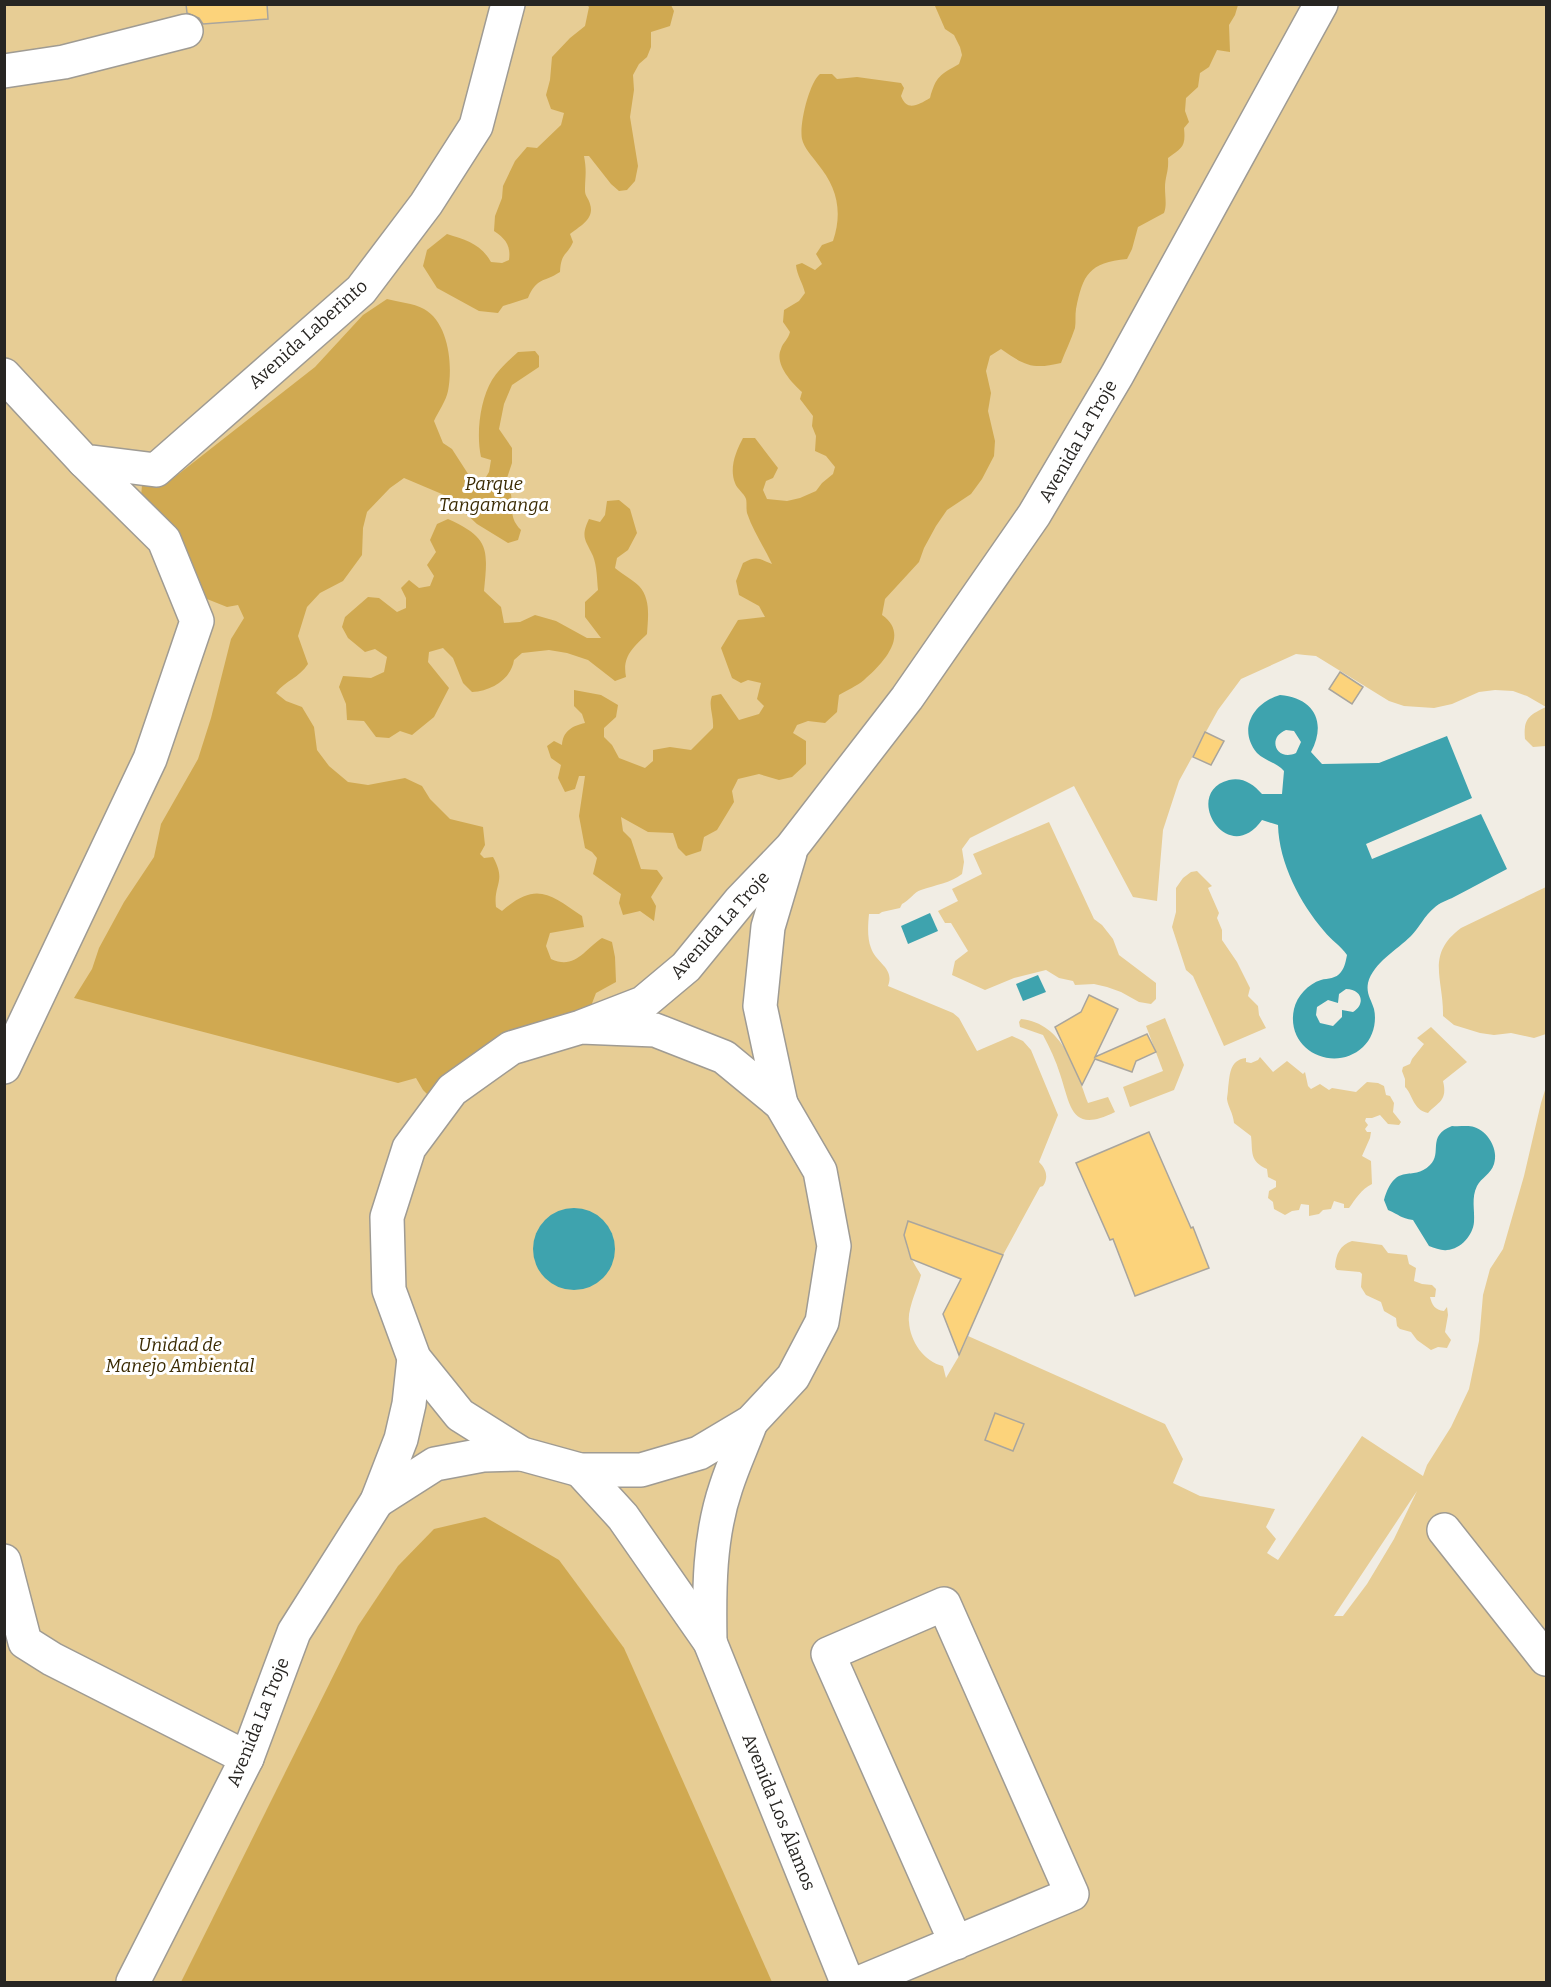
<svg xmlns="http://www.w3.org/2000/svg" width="1551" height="1987" font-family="Bitter,serif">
	<rect width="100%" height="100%" fill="#f1ede4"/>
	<g fill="#e7cd95" fill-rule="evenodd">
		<path d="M 4,5 L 1546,5 L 1546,746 L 1533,747 L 1525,739 C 1523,719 1529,715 1546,707 L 1527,696 L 1513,691 L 1495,690 L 1479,692 L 1452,704 L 1434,708 L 1404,706 L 1389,701 L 1316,656 L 1305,655 L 1296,654 L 1241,679 L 1218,710 L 1179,781 L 1163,830 L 1157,901 L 1133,897 L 1074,786 L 970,838 L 962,849 L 964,862 L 962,874 C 951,883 935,885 921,890 C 914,892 909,901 902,904 L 900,908 L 882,912 L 879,914 L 869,914 C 868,925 867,938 871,948 C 876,963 895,968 888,986 L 953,1013 L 959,1018 L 977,1051 L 1012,1036 L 1023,1041 L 1031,1050 L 1058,1115 L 1039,1162 C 1046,1169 1049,1177 1043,1186 L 1040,1187 L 1003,1255 L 908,1222 C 901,1243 910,1257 921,1275 C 918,1287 907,1310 909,1322 C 910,1341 924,1362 943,1366 L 946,1378 L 959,1356 L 968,1336 L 1165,1424 L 1183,1459 L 1173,1483 L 1200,1496 L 1275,1509 L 1266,1527 L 1276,1539 L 1267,1553 L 1278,1560 L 1362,1436 L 1423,1476 L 1427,1465 L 1451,1427 L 1469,1389 L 1479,1341 L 1483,1295 L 1490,1269 L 1503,1249 L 1524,1176 L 1541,1103 L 1546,1087 L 1546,1982 L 5,1982 ZM 1417,1491 L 1394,1539 L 1367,1584 L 1343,1616 L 1334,1616 Z"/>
		<polygon points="1049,822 1094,919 1102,925 1113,939 1119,955 1156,983 1156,999 1151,1004 1139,1002 1121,992 1107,987 1094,984 1075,985 1073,981 1059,978 1046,970 1014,978 985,990 952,975 955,961 968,951 951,923 945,923 938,911 958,901 952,889 982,874 973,854"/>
		<polygon points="1197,871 1212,886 1208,888 1219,913 1217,918 1222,930 1222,940 1237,962 1250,988 1248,996 1258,1006 1259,1015 1266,1028 1224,1046 1193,976 1186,970 1172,927 1176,912 1176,888 1183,878 1191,872"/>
		<path d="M 1546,887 L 1546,1034 L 1534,1038 L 1511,1033 L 1494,1035 L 1480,1033 L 1454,1025 L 1443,1016 C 1444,979 1425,955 1461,928 Z"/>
		<polygon points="1165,1018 1184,1065 1174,1090 1130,1107 1123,1087 1163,1071 1146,1026"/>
		<path d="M 1021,1019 C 1063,1023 1076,1070 1088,1103 L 1108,1097 L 1115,1112 C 1071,1134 1071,1107 1060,1074 C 1056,1061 1050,1048 1043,1035 L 1020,1027 L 1019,1022 Z"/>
		<path d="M 1431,1027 L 1467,1062 L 1443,1081 C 1448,1101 1438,1102 1428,1113 C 1413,1110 1413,1095 1405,1087 L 1405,1079 L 1402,1071 L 1403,1067 L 1410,1064 L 1412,1059 L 1424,1044 L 1417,1038 Z"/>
		<path d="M 1260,1057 L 1273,1072 L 1287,1061 L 1303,1074 L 1305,1072 L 1308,1086 L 1311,1089 L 1320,1084 L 1329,1090 L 1332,1088 L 1356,1092 L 1367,1082 L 1378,1083 L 1384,1086 L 1386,1095 L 1390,1096 L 1394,1103 L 1393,1112 L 1401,1122 L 1399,1125 L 1388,1124 L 1380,1115 L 1372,1118 L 1366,1118 L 1365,1121 L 1368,1125 L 1365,1129 L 1367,1132 L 1371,1132 L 1370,1138 L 1362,1156 L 1371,1161 L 1372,1184 C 1361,1189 1355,1200 1349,1208 L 1344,1208 L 1344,1204 L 1334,1201 L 1331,1209 L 1323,1210 L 1319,1214 L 1309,1216 L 1309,1205 L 1301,1204 L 1299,1210 L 1292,1211 L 1285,1215 L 1274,1209 L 1273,1202 L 1268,1198 L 1269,1191 L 1276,1187 L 1276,1181 L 1268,1177 L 1267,1169 C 1249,1161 1253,1152 1251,1136 L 1234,1123 C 1233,1113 1228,1107 1227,1099 C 1227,1096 1228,1093 1228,1089 C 1230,1075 1229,1060 1246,1058 L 1246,1062 L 1251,1063 L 1258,1060 Z"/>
		<path d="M 1352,1241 L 1382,1245 L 1388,1253 L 1407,1255 L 1409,1264 L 1416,1268 L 1414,1281 L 1422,1284 L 1432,1285 L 1436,1289 L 1435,1297 L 1430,1297 C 1432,1305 1435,1310 1444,1311 L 1447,1307 L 1448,1315 L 1445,1332 L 1451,1340 L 1447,1348 L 1438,1347 L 1431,1350 L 1417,1340 L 1411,1332 L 1400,1329 L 1397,1326 L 1396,1318 L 1384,1311 L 1381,1302 L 1366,1295 L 1361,1287 L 1362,1274 L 1360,1272 L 1337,1270 L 1335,1267 C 1336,1254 1340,1245 1352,1241 Z"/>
	</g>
	<g fill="#d0a951">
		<path d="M 587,5 L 671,5 L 674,11 L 670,26 L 651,32 L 651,47 L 647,57 L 639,64 L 633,75 L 634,90 L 630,117 L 638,166 L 635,181 L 627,190 L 619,191 L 611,184 L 589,156 L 584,156 C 587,172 585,176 585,191 C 585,196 589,199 590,204 C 595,219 580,226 570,234 L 573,242 C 567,256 561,252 560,272 C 543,283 537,277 528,298 L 503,306 L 498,313 L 479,311 L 437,288 L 423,266 L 427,250 L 447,234 C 466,240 481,244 491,262 L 502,263 L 509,260 C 511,246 506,239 494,231 L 495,216 L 502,198 L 503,186 L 515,161 L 527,147 L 537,148 L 561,125 L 564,113 L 551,109 L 546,95 L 550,80 L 552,57 L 570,38 L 585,26 L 589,7 Z"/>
		<path d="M 931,5 L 1238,5 L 1235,15 L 1229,25 L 1230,52 L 1217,50 L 1209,67 L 1200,73 L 1198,87 L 1186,98 L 1185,111 L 1189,122 L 1184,128 C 1186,147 1182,148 1168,158 C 1169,172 1165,176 1165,188 C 1165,197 1167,205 1164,213 L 1138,227 L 1132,249 L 1127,259 C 1089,263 1083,274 1076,309 C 1075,315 1076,322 1075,328 C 1071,340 1065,352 1061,363 C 1032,370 1024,365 1001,349 L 990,356 L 986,371 L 991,393 L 988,411 L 995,441 L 994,456 L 982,479 L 971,494 L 947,510 L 936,526 L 924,548 L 919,562 L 885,599 L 882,615 C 911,635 882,664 864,680 C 857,686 847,690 839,695 L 837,712 L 825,723 L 808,721 L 797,725 L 793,733 L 806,741 L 806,764 L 792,777 L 779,780 L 759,774 L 738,779 L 732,791 L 734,802 L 717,830 L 704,837 L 701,851 L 686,856 L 678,848 L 673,833 L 648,832 L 621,817 L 623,831 L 631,839 L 641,869 L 657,870 L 663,878 L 651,897 L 656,906 L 654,921 L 640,911 L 623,915 L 619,903 L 621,894 L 593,874 L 597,858 L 592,852 L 585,848 L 579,816 L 585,776 L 579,776 L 575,789 L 565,792 L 558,778 L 561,765 L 551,758 L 547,746 L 554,741 L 562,745 C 563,731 572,726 585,723 L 582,714 L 574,706 L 574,690 L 601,695 L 618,705 L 616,717 L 604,728 L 604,737 L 612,745 L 619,758 L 645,768 L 653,761 L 653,750 L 670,747 L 691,750 L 713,728 C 714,716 708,706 712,696 L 721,694 L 739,720 L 759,714 L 764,706 L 757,699 L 761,683 L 748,680 L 741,683 L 732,678 L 721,648 L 738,620 L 765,617 L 759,606 L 739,595 L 736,581 L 743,563 C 757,555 760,559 772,564 C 764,547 753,531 747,513 C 746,508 747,503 746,499 C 744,493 737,489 735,483 C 729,468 736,451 743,438 L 755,438 L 778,468 L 773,478 L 766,481 L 763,490 L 767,499 L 787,501 L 800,498 L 816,491 L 822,483 L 833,474 L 835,467 L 826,456 L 815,451 L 816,436 L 812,426 L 813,416 L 800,399 L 802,392 C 792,383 774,364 781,349 C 783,342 788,340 790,332 L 783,322 L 784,310 L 799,301 L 805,293 C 803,283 797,276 796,265 L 802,263 L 815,270 L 822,264 L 816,254 L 822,245 L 833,241 C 843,211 837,187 817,163 C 812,156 804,148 802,139 C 799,125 809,83 820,74 L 832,74 L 837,79 L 857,77 L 901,83 L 904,88 L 901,96 C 907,112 918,105 930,98 C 936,76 940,75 959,64 L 962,55 L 960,47 L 954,35 L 945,29 L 935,6 Z"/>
		<path d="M 387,299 C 398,302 413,303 424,309 C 449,323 453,366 448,391 C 446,401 438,412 434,421 L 443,443 L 452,449 L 472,480 L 483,482 L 489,472 L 491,460 L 481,457 C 476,434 480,400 492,380 C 499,369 509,360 518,352 L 535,351 L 539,356 L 539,367 L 512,385 L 504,404 L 499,429 L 512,448 L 512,463 L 503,490 L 511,494 C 513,509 509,518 521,530 L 518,540 L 508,543 L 477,524 L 462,510 L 456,500 L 404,478 L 390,488 L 367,512 L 363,528 L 362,555 L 343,581 L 320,593 L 307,607 L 298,636 L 308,664 C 299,678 286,680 276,693 L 286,701 L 302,707 L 314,727 L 317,750 L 329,766 L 348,782 L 368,785 L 405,778 L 422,786 L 430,799 L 450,819 L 483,827 L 485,845 L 480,854 L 484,858 L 493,857 C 507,882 493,884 496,907 L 502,911 C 536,881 550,894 582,916 L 584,927 L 550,933 L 546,946 L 551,959 C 575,970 584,950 602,938 L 612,942 L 615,957 L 616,982 L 596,993 L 591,1006 L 431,1098 L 423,1090 L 416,1078 L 398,1083 L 74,998 L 92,969 L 99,948 L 124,902 L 154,857 L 161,824 L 198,759 L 211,718 L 231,639 L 244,618 L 238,605 L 227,607 L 207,599 L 141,497 L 142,485 L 171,480 L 315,367 L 363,315 Z"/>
		<path d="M 619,500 L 630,509 L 637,533 L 628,550 L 617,558 L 615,568 C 622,574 633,580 639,586 C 651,599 648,618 647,634 C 633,648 622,656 626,677 L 615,681 L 588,660 L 567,653 L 549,650 L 522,653 L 514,660 C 511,679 492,691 472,692 L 463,683 L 453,658 L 443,648 L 429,652 L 428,662 L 449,688 L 434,717 L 412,735 L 400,731 L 389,738 L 376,737 L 364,721 L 347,720 L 346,704 L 339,687 L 343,676 L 371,678 L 384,672 L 387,657 L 375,649 L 365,652 L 348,638 L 342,627 L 345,617 L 368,597 L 379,598 L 397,612 L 406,608 L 406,598 L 401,588 L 409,580 L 419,588 L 430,586 L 434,576 L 427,565 L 436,552 L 430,540 L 437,524 L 448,519 C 490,538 488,549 484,591 L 501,607 L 504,623 L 520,622 L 535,615 L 556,621 L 587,638 L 601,638 L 585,617 L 585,602 L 598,590 C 597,580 597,566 593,556 C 586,540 580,538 589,519 L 600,522 L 605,515 L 607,501 Z"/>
		<polygon points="485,1517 559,1560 624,1648 772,1982 181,1982 358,1626 398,1566 434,1529"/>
	</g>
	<g fill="#3ea3ae" fill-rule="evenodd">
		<path d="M 1280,695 C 1314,698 1327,722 1311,752 L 1322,764 L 1379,763 L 1447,736 L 1472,798 L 1366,844 L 1372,859 L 1481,814 L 1507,869 C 1489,878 1472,888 1454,897 C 1448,900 1439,903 1434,908 C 1425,915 1419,928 1411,936 C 1397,950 1373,963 1368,983 C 1366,994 1371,999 1374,1009 C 1377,1022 1373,1038 1363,1047 C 1334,1074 1285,1050 1294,1009 C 1297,996 1308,984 1321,980 C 1328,978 1336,979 1341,972 C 1345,967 1346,960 1347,955 C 1341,946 1331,940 1324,931 C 1300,903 1279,863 1278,825 L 1262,820 C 1227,869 1181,792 1229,780 C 1243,777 1253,784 1262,794 L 1282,794 L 1284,771 C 1276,762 1265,761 1257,753 C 1237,729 1254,702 1280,695 ZM 1286,730 L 1294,731 L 1301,742 L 1296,753 C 1277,762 1266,738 1286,730 ZM 1346,989 C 1362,989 1366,1004 1353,1012 L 1342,1010 L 1342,1017 L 1333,1026 L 1320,1023 L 1316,1015 L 1317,1007 L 1328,1000 L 1338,1003 L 1339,994 Z"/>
		<polygon points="930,913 938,931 908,944 901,926"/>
		<polygon points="1038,975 1046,992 1023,1001 1016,984"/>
		<path d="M 1452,1126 C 1459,1127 1468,1125 1474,1127 C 1488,1131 1499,1150 1494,1164 C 1491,1174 1481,1178 1477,1186 C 1471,1198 1475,1210 1474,1222 C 1473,1235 1461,1249 1447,1250 C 1442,1251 1435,1248 1429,1246 L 1413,1220 C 1400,1218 1400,1215 1388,1210 L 1384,1200 C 1396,1160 1412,1183 1430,1165 C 1443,1153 1426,1136 1452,1126 Z"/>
		<circle cx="574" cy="1249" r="41"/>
	</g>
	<g fill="#fcd37b" stroke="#a9a59d" stroke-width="1.5">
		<polygon points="186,4 267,4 268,19 203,24 199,18 187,13"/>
		<polygon points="1340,672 1363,687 1352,704 1329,689"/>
		<polygon points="1205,732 1224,741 1211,765 1193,757"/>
		<polygon points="1089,995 1118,1009 1095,1057 1147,1034 1156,1052 1136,1061 1132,1072 1095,1059 1082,1085 1055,1027 1081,1012"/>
		<polygon points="1149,1132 1191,1228 1193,1227 1209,1268 1135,1296 1113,1239 1110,1240 1076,1163"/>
		<polygon points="908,1221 1003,1255 959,1355 943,1314 961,1279 911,1259 904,1235"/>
		<polygon points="995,1413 1024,1424 1013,1451 985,1440"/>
	</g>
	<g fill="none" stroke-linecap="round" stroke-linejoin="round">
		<defs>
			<g id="minor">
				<polyline points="4,71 64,62 186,31"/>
				<polyline points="4,375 84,461 156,470 361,290 426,204 476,126 508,4"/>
				<polyline points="581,1027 655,1030 724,1057 781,1104 820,1171 834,1246 822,1322 793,1377 751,1422 699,1453 641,1470 580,1470 522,1454 460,1415 414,1358 389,1290 387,1217 409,1148 452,1090 511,1048 581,1027 643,1003 686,967 740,901 791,848 907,698 1034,515 1117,375 1321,4"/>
				<polyline points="4,1067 150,759 197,621 164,540 84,461"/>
				<polyline points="781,1104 760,1006 768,927 790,853"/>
				<polyline points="580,1470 623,1517 710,1642 847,1982"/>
				<polyline points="377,1501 435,1464 483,1455 522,1454"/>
				<polyline points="1444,1530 1546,1659"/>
				<polyline points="4,1561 25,1642 52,1659 247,1758"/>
				<path d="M 710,1642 C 709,1590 709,1537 726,1487 C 733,1465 743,1444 751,1422"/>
				<polyline points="133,1982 247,1758 294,1632 377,1501 401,1439 409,1404 414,1358"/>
				<polyline points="861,1982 1072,1894 944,1604 828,1654 956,1943"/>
			</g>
		</defs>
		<use href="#minor" stroke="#9f9b93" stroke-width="36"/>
		<use href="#minor" stroke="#fff" stroke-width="33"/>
	</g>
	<g text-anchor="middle" stroke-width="6" stroke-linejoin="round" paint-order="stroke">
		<g font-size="18" fill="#272522" stroke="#fff">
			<text transform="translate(308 334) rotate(-42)" y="6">Avenida Laberinto</text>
			<text transform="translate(1078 441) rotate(-60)" y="6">Avenida La Troje</text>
			<text transform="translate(720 925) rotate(-48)" y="6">Avenida La Troje</text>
			<text transform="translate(258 1722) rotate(-68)" y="6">Avenida La Troje</text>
			<text transform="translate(779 1812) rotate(68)" y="6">Avenida Los Álamos</text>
		</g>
		<g font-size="18" font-style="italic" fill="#3a2a02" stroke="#fff">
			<text x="494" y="490">Parque<tspan x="494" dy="21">Tangamanga</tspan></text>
			<text x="180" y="1351">Unidad de<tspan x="180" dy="21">Manejo Ambiental</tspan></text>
		</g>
	</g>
	<rect width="1551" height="1987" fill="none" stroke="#272522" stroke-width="12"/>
</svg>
